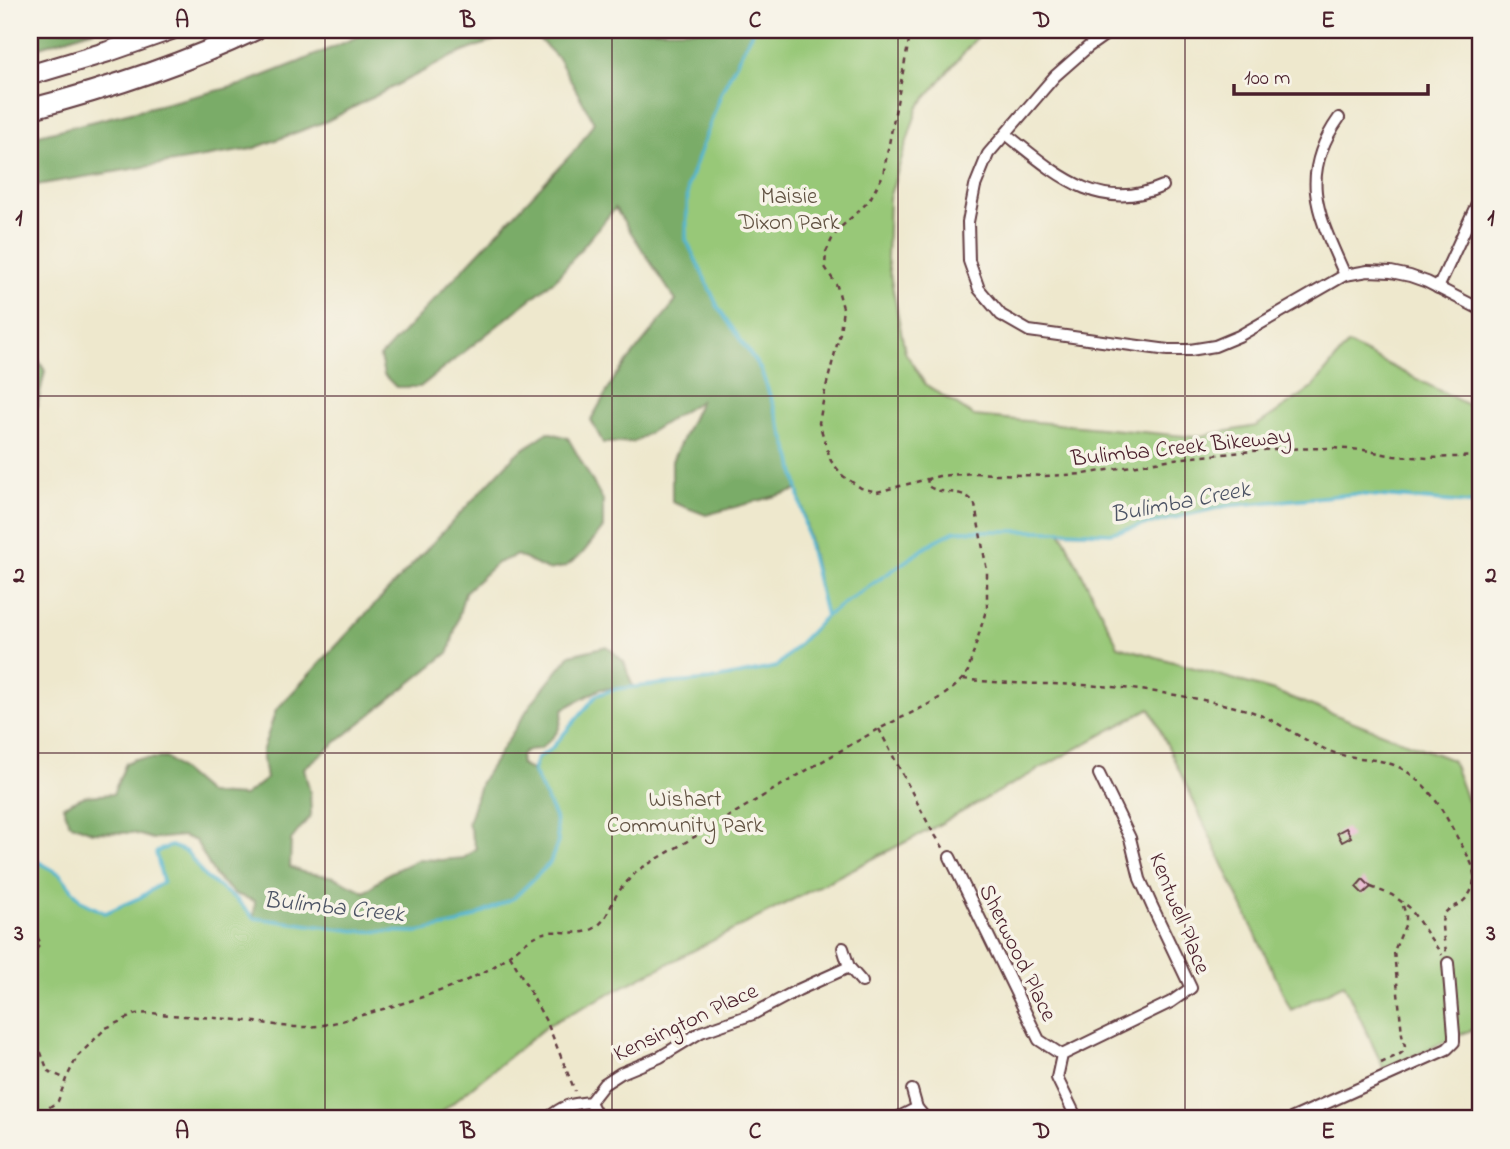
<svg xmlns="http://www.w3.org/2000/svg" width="1510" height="1149" font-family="'Indie Flower',sans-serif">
	<rect width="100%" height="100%" fill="#f7f3e8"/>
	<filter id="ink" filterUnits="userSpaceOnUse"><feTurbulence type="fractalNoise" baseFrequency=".0143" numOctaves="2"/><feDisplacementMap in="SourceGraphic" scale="14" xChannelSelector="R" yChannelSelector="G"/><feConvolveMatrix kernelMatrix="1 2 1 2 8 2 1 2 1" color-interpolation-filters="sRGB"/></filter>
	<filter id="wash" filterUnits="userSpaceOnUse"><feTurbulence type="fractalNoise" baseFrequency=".00686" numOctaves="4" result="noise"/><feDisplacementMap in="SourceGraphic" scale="28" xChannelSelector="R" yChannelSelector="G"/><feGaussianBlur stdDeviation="1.57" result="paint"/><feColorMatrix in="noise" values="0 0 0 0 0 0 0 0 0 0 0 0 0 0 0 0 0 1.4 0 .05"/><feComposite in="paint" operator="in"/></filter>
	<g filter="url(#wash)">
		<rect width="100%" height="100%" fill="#eee8cd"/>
		<polygon fill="#98c878" stroke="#717452" stroke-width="2" points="753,30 983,30 918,107 889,198 887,259 905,352 925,384 974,416 1195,437 1256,426 1312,388 1348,344 1480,411 1480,504 1355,494 1226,506 1110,533 1061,532 1118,646 1274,691 1452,760 1480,835 1480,1026 1384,1069 1344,984 1291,1010 1150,708 931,829 548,1025 433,1119 30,1119 30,857 60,874 81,901 105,913 141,897 163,882 156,853 160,850 171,846 187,852 205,877 237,900 254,918 357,931 418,932 555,817 533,771 537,758 550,750 597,695 616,689 661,684 710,680 776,667 826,617 792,459 761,370 718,307 686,239 688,185 722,91"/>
		<g fill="#7aac68" stroke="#62664a" stroke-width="2">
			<polygon points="30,30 94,30 30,50"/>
			<polygon points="373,30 753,30 722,91 688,185 686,239 718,307 761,370 792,459 798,490 706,515 672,502 672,461 700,401 634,442 603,443 591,420 615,377 676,301 615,208 556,279 420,387 396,387 384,375 380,357 578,147 594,122 558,58 535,35 505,36 453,56 327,121 252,149 30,186 30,137 240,85 299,62"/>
			<polygon points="30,346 45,371 37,407 30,411"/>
			<path d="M 548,432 L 568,438 L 603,500 L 603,528 L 582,554 L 565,567 L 547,570 L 517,555 L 497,563 L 465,592 L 449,652 L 304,768 L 310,793 L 311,815 L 291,840 L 290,867 L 302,872 L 334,877 L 365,892 L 387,874 L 419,859 L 441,860 L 464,858 L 476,848 L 468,823 L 481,782 L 531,704 L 570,655 L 607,646 L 624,662 L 633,687 L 600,689 L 563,709 C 560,733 558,733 540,749 C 528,749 518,750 521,765 L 533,771 L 555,817 L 558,842 L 550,863 L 514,898 L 458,924 L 418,932 L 357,931 L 254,918 L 255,901 L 235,894 L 215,876 L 196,841 L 183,836 L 153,839 L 133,833 L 92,832 L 69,823 L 63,806 L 85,796 L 113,794 L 126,763 L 135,759 L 167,758 L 209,794 L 244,796 L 266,779 L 262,752 L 276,710 L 515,455 Z"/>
		</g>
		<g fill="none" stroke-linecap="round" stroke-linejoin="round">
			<g stroke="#53b6d2" stroke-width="3.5">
				<polyline points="753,30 722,91 688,185 686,239 718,307 761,370 792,459 809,546 826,616"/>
				<polyline points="30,857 60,874 81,901 105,913 141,897 163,882 156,853 160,850 171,846 187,852 205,877 237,900 254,918 357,931 418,932 458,924 514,898 550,863 558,842 555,817 533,771 537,758 550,750 597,695 616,689 661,684 710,680 776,667 826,616 935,541 955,531 1061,531 1110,533 1226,506 1355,494 1480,504"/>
			</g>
		</g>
		<g id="blocks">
			<g fill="#e49fcb">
				<polygon points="1346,828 1351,837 1342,842 1337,833"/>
				<polygon points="1363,879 1371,887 1363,894 1356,887"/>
			</g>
		</g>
	</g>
	<g filter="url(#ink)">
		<use href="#blocks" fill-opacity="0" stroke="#633d43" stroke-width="2"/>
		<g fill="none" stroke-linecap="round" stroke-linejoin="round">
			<defs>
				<g id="street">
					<polyline points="1112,30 1088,47 1055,76 988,154 975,186 968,222 969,261 979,289 1001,315 1029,331 1168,350 1190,350 1215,346 1239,336 1345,275 1368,271 1391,272 1410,276 1427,282 1480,309"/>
					<path d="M 1339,118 C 1297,177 1319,216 1345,275"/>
					<path d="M 1006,134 C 1054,172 1098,215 1163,186"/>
					<polyline points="1438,288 1480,197"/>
					<polyline points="950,857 1039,1040 1062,1055"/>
					<polyline points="843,948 849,967 862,982"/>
					<polyline points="912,1090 917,1108 926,1119"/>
					<polyline points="590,1102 599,1119"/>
					<path d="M 547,1119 C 563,1105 570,1104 590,1102 L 604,1084 L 621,1073 L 660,1057 L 701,1032 L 753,1014 L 798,990 L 849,967"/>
					<polyline points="895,1119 917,1108"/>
					<polyline points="1077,1119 1057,1078 1062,1055 1171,1002 1191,988 1152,906 1140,879 1130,838 1099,774"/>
					<polyline points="1291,1119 1447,1049 1454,1042 1454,1034 1448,963"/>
				</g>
				<g id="highway">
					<polyline points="30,75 107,52 170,30"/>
					<path d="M 30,109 C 107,89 183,64 255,30"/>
				</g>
			</defs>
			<use href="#street" stroke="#633d43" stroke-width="14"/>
			<use href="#highway" stroke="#633d43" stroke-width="23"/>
			<g stroke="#633d43" stroke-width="2.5" stroke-dasharray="5 5" stroke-linecap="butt">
				<polyline points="911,30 883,175 869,201 839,229 832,239 826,252 825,267 837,286 843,308 840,333 825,391 819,423 831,461 843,476 861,488 877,492 939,476 973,473 1045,476 1084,474 1173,459 1274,449 1332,448 1364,450 1394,456 1429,458 1480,456"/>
				<path d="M 963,679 C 1016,686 1069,682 1122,688 C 1162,692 1204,699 1243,709 C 1274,717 1299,739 1329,751 C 1348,759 1371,757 1391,764 C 1425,776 1441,807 1457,837 C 1462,846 1468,855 1472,865 C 1477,879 1473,894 1461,903 C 1455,907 1447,908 1444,915 C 1439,925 1445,941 1446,952"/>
				<polyline points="879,729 931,829 944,849"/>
				<polyline points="1371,887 1392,895 1409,907 1442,955"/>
				<polyline points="30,931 34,932 40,942 39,946 30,956"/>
				<polyline points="510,955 548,1025 575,1091"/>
				<polyline points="30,1024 48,1071 66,1079"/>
				<polyline points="1381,1063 1400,1054 1404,1051 1405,1046 1402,1034 1395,962 1394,951 1406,923 1406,915 1402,903"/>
				<path d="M 33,1119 L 58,1101 L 66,1079 L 77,1057 L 106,1028 L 136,1014 L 152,1013 C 183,1017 216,1017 247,1021 C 267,1023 286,1028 306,1027 C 329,1026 351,1018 373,1012 C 414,1000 456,988 493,967 C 508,958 520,944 536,936 C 554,926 575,938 593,929 C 607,921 610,906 617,894 C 623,885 631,878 638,870 C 719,823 798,774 879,729 C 908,713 951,699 968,671 L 987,607 L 987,571 L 975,505 C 965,486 940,497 927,485 L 928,478"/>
			</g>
			<use href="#street" stroke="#fff" stroke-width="10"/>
			<use href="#highway" stroke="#fff" stroke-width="19"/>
		</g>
	</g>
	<path fill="none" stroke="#4a1f2b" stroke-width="2" stroke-opacity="0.55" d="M 325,30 L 325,1119M 612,30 L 612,1119M 898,30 L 898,1119M 1185,30 L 1185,1119M 30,396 L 1480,396M 30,753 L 1480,753"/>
	<g text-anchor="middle" stroke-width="7" stroke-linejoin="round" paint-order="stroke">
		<g font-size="23" fill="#615242" stroke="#f7f3e8">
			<text x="789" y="203">Maisie<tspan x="789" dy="26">Dixon Park</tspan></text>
			<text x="685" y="806">Wishart<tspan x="685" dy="26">Community Park</tspan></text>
		</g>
		<g font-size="23" fill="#4a1f2b" stroke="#f7f3e8">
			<text transform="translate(1181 446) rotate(-6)" y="8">Bulimba Creek Bikeway</text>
			<text transform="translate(1181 913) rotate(68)" y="8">Kentwell Place</text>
			<text transform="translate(1019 952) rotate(64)" y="8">Sherwood Place</text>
			<text transform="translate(685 1021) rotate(-25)" y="8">Kensington Place</text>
		</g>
		<g font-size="24" font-style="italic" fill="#4d5465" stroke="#f7f3e8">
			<text transform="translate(1180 501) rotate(-11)" y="8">Bulimba Creek</text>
			<text transform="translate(334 906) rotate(6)" y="8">Bulimba Creek</text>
		</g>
	</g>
	<rect width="1510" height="1149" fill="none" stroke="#f7f3e8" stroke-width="77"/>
	<path d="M1234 84v10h194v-10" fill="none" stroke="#4a1f2b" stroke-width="3.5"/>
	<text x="1244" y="84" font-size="21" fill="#4a1f2b" stroke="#f7f3e8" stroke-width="5" paint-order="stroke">100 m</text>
	<rect x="38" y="38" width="1434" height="1072" fill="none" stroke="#4a1f2b" stroke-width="2.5"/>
	<g font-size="23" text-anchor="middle" font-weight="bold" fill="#4a1f2b">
		<text x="182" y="27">A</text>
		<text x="468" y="27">B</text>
		<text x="755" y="27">C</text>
		<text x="1042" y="27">D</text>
		<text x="1328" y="27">E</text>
		<text x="19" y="225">1</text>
		<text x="1491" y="225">1</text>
		<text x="19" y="582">2</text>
		<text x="1491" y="582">2</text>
		<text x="19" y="940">3</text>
		<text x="1491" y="940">3</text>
		<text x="182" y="1138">A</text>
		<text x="468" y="1138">B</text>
		<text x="755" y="1138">C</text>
		<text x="1042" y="1138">D</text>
		<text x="1328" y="1138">E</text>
	</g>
</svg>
